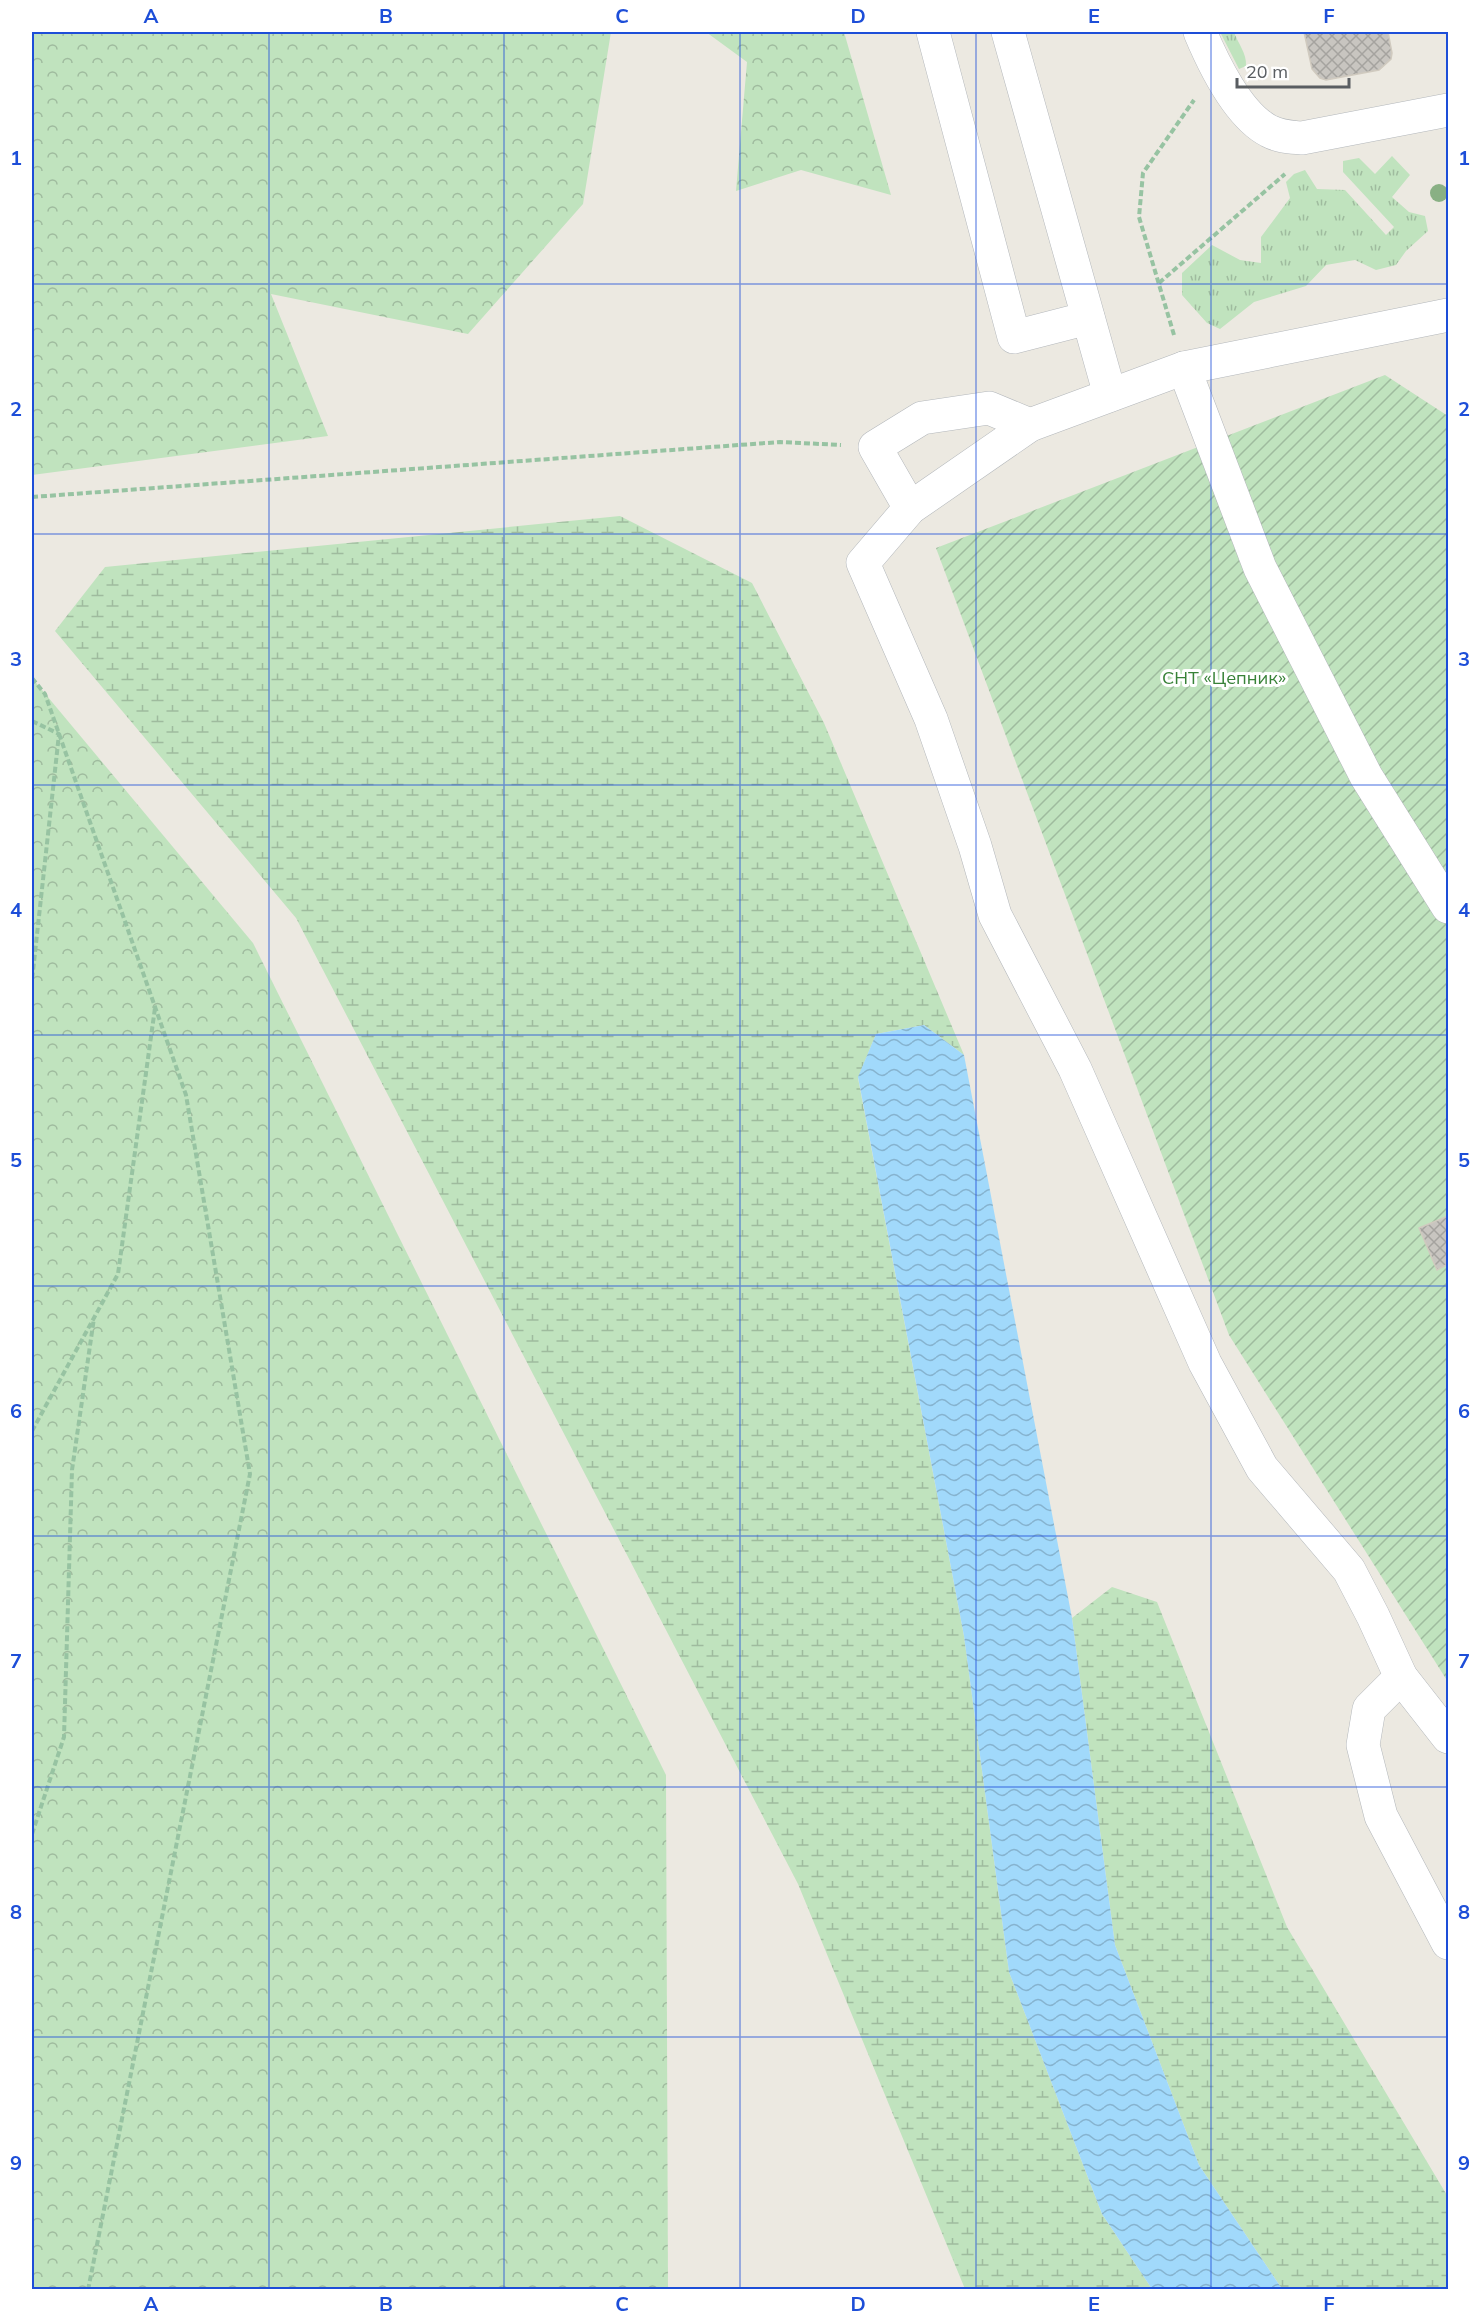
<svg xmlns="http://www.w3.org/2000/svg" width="1480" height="2321" font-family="Mulish,sans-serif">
	<defs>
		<pattern id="grass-tufts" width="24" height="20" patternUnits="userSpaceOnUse" patternTransform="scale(1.5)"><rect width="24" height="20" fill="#c0e3be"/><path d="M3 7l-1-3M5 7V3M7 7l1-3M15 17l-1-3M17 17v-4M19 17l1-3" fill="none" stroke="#9fbb9e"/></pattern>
		<pattern id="forest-crowns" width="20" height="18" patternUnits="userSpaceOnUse" patternTransform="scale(1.5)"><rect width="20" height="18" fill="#c0e3be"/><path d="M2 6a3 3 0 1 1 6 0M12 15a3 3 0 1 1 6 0" fill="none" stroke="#9fbb9e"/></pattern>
		<pattern id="wetland-marsh" width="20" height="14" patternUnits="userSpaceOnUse" patternTransform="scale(1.5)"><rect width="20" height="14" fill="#c0e3be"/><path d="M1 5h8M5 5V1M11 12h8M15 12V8" fill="none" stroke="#9fbb9e"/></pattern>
		<pattern id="garden-furrows" width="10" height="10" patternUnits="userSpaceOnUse" patternTransform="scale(1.5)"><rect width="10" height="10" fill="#c0e3be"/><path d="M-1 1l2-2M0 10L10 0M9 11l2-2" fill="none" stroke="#9fbb9e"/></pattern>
		<pattern id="water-waves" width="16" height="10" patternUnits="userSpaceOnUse" patternTransform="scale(1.5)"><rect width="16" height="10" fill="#a1d9fb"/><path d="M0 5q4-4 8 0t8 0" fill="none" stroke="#86b3cf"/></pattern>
		<pattern id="building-cross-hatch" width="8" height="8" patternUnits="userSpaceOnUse" patternTransform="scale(1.5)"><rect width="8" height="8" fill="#c8c5c0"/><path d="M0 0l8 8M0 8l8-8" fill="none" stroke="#a5a39f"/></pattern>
	</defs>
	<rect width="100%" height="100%" fill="#ece9e1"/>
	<g fill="url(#grass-tufts)">
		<path d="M 1220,32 L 1234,32 C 1238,44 1247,53 1246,66 L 1239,69 Z"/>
		<polygon points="1392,156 1410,175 1392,197 1409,212 1425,216 1428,231 1406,251 1396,265 1376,270 1355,260 1326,265 1306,286 1254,302 1220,329 1207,323 1182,295 1182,273 1212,245 1240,260 1261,263 1261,237 1290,198 1286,182 1294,174 1305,170 1317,189 1345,190 1386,235 1394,227 1343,172 1343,161 1359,158 1375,174"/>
	</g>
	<g fill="url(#forest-crowns)">
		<polygon points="32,32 611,32 583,204 468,334 271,294 328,436 32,475"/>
		<polygon points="706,32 844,32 891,195 801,170 736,191 747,62"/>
		<polygon points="32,678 253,943 666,1775 668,2289 32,2289"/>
	</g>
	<g fill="url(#wetland-marsh)">
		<polygon points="620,516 752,583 824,723 964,1055 924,1025 876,1034 858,1078 964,1636 1009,1972 1102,2214 1152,2289 965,2289 798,1884 296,918 55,631 105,567"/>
		<polygon points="1112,1587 1157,1602 1287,1927 1448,2197 1448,2289 1282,2289 1199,2165 1115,1945 1072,1618"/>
	</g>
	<polygon fill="url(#garden-furrows)" points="1385,375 1448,416 1448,1682 1229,1335 936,548"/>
	<polygon fill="url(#water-waves)" points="924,1025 964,1055 1072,1618 1115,1945 1199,2165 1282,2289 1152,2289 1102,2214 1009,1972 964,1636 858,1077 876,1034"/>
	<g fill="url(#building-cross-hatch)" stroke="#d0cabf" stroke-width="1.5">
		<polygon points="1304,32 1388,32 1392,53 1391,59 1379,70 1326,80 1320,78 1312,69"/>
		<polygon points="1448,1216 1448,1264 1437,1270 1419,1228"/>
	</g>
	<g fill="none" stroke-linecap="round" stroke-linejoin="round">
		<defs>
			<g id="minor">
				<polyline points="933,32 1014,337 1088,318"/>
				<polyline points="1008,32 1110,395"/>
				<path d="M 1200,32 C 1213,63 1238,115 1269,131 C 1280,137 1291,137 1302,138 L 1448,110"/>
				<polyline points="1448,315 1184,368 1030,425 910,508 863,563 931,719 975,846 995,915 1075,1069 1205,1363 1262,1468 1349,1570 1373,1616 1401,1677 1448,1737"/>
				<polyline points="1184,368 1260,568 1366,776 1448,907"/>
				<polyline points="910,508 875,447 922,418 989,408 1030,425"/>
				<polyline points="1401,1677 1369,1709 1363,1745 1381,1816 1448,1943"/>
			</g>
		</defs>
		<use href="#minor" stroke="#b3b7bb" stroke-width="34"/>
		<g stroke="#97c3a2" stroke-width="4" stroke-dasharray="6 3" stroke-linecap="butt">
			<polyline points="1159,283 1285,174"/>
			<polyline points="1174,335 1139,217 1143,173 1194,100"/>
			<polyline points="32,497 780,442 841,445"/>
			<polyline points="32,678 45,694 186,1095 250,1474 88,2290"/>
			<polyline points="32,721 59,734 32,980"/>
			<polyline points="32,1431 118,1274 155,1008"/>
			<polyline points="32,1834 64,1737 72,1470 94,1318"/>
		</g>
		<use href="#minor" stroke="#fff" stroke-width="33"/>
	</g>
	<circle fill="#89b084" cx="1439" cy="193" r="9"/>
	<path fill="none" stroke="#1d4ed8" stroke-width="1.5" stroke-opacity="0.55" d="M 269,32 L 269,2290M 504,32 L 504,2290M 740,32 L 740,2290M 976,32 L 976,2290M 1211,32 L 1211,2290M 32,284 L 1448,284M 32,534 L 1448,534M 32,785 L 1448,785M 32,1035 L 1448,1035M 32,1286 L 1448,1286M 32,1536 L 1448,1536M 32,1787 L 1448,1787M 32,2037 L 1448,2037"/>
	<g text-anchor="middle" stroke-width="6" stroke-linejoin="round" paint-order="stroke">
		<g font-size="18" fill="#388238" stroke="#fff">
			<text x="1224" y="684">СНТ «Цепник»</text>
		</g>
	</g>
	<rect width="1480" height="2321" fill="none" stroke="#ffffff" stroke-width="66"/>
	<path d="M1237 78v9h112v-9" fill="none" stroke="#595d61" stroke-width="3"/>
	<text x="1246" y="78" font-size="18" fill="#595d61" stroke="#ffffff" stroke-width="4.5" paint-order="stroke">20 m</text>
	<rect x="33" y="33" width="1414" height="2255" fill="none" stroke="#1d4ed8" stroke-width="2"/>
	<g font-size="20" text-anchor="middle" font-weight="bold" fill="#1d4ed8">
		<text x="151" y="23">A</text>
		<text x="386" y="23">B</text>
		<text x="622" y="23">C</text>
		<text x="858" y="23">D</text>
		<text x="1094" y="23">E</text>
		<text x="1329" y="23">F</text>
		<text x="16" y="165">1</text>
		<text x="1464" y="165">1</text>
		<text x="16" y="416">2</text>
		<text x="1464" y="416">2</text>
		<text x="16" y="666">3</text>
		<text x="1464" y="666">3</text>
		<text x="16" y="917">4</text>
		<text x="1464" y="917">4</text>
		<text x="16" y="1167">5</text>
		<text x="1464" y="1167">5</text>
		<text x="16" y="1418">6</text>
		<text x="1464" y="1418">6</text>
		<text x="16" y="1668">7</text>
		<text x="1464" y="1668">7</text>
		<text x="16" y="1919">8</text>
		<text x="1464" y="1919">8</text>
		<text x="16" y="2170">9</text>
		<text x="1464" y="2170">9</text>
		<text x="151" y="2311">A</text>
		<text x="386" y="2311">B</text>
		<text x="622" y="2311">C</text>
		<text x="858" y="2311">D</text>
		<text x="1094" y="2311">E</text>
		<text x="1329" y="2311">F</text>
	</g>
</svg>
